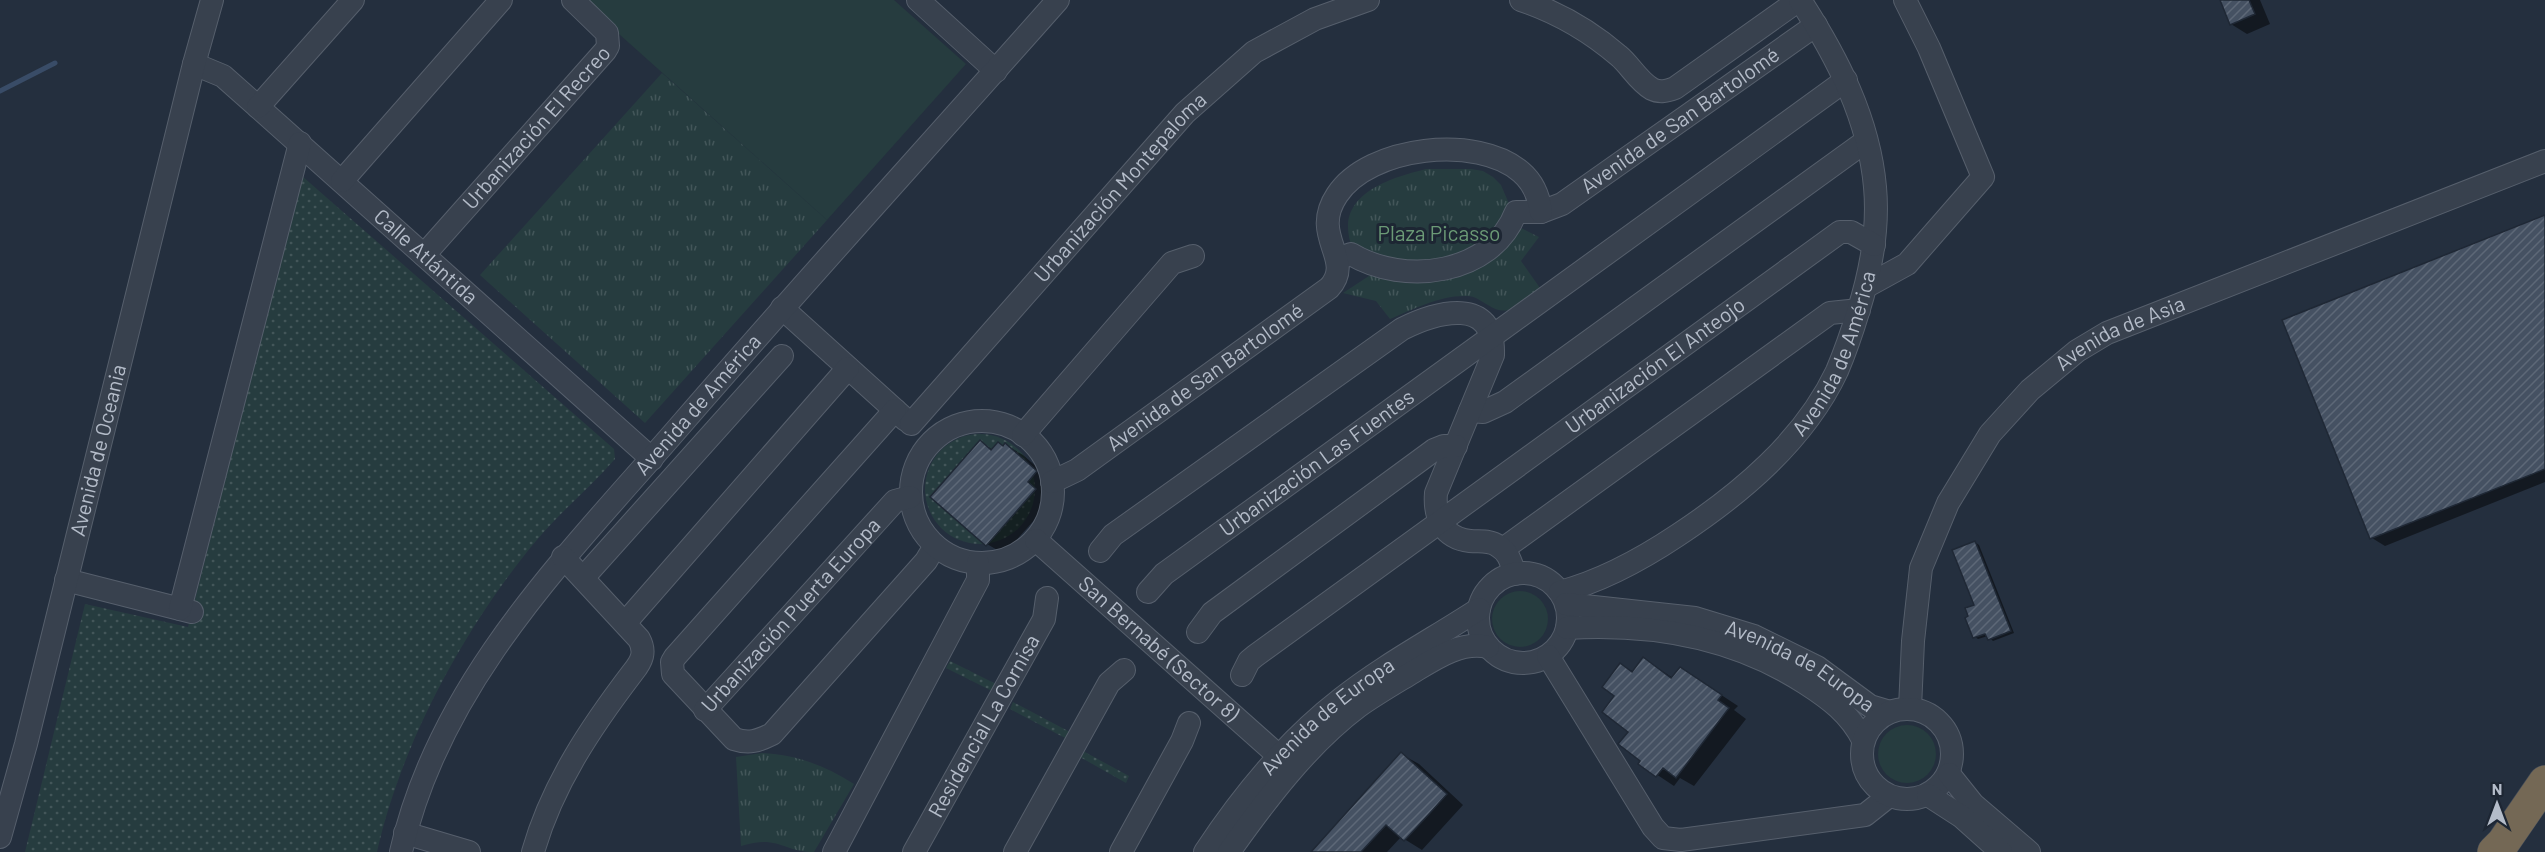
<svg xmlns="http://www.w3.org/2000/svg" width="2545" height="852" font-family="Barlow,sans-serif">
	<defs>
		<pattern id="grass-dots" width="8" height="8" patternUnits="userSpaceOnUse" patternTransform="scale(1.5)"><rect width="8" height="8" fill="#263c3f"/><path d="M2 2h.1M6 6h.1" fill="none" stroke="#435659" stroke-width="1.8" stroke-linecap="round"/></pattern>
		<pattern id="park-tufts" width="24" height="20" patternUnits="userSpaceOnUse" patternTransform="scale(1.5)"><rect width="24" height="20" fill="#263c3f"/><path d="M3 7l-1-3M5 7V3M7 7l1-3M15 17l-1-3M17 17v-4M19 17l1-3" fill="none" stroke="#435659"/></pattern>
		<pattern id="building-hatch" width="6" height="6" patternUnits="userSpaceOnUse" patternTransform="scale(1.5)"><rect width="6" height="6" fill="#455162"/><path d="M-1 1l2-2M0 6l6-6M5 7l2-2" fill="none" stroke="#5d6877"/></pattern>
	</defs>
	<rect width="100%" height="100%" fill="#242f3e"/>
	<g fill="url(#grass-dots)">
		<path d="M 302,176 L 614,449 L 615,459 C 590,488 560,512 536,541 C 465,626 401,744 377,852 L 25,852 L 85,604 L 188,627 Z"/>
		<circle cx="980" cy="489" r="55"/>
		<polygon points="950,661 998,685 994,692 946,668"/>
		<polygon points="1013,702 1070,732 1067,739 1010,709"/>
		<polygon points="1083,751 1129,776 1126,783 1080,757"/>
	</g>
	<g fill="url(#park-tufts)">
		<polygon points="662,73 827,220 645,423 480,275"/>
		<path d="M 1426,169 L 1471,169 L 1483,171 L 1493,177 L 1501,185 L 1519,227 L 1539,237 L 1521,261 L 1540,288 C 1522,301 1510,320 1488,305 C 1481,301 1475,296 1467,296 C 1440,295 1414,309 1390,319 L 1376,301 L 1343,293 L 1375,272 C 1368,264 1358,256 1353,248 C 1349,241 1348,232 1348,225 C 1350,189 1398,176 1426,169 Z"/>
		<path d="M 762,753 C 797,755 824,765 854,784 L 814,852 C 783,852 778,834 741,846 L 736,757 Z"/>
	</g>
	<g fill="#263c3f">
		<polygon points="581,0 894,0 966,64 827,220"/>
		<circle cx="1520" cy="619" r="28"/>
		<circle cx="1907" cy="754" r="29"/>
	</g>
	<g fill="#0007">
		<polygon points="2220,0 2260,0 2270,24 2247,34 2231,24"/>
		<polygon points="2545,216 2545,482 2385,546 2372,538"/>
		<polygon points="980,442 993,450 1006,445 1023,455 1054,482 1044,493 1052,500 1004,554 987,544"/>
		<polygon points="1975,542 1979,545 2014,633 1993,641 1988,636 1978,639 1975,637"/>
		<polygon points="1644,659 1673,678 1697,679 1738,706 1734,710 1746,719 1694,786 1680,778 1674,786 1641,764 1642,761 1616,696 1621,665 1634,672"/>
		<polygon points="1401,754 1419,764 1463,805 1422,850 1401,837 1387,852 1313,852"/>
	</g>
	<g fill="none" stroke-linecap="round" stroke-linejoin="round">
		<polyline stroke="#394c67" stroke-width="5" points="0,91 55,63"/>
	</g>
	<g fill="url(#building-hatch)" stroke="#1f2835" stroke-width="1.5">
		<polygon points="2220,0 2249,0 2255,14 2230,25"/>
		<polygon points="2545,215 2545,469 2370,539 2282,320"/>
		<polygon points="980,440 991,450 998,442 1003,446 1005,443 1037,471 1028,482 1036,489 986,546 930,497"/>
		<polygon points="1975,541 2011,631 1988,640 1985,634 1973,638 1965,618 1968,616 1965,608 1974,605 1952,550"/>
		<polygon points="1643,657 1671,678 1680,667 1722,695 1718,700 1729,708 1676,778 1663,768 1656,777 1638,764 1640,761 1618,744 1628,732 1602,712 1614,696 1602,687 1620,663 1632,672"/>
		<polygon points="1401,752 1447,794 1430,813 1404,841 1386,825 1361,852 1311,852"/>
	</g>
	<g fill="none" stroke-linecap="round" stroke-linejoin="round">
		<defs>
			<g id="minor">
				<polyline points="918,0 996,71"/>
				<path d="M 1521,0 C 1557,12 1590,31 1619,56 C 1630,65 1638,81 1652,89 C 1660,93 1667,91 1675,88 L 1799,0"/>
				<path id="s1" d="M 194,64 L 223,76 L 258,107 L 652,459"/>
				<polyline points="258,107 353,0"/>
				<polyline points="342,181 501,0"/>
				<path id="s2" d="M 424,255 L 605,51 L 608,46 L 607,33 L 573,0"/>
				<path id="s3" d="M 1337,259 L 1351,254 C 1404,286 1492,275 1516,212 L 1541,212 L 1562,204 L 1816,25"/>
				<polyline points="1867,286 1907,264 1983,177 1929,48 1905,0"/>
				<polyline points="782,308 906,420"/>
				<path d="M 895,410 L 675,657 L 672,662 L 673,674 L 734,739 C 749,744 758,741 772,734 L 926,561 L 935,546"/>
				<polyline points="1470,411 1483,412 1505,402 1866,141"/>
				<circle cx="982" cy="492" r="71"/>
				<path id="s4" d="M 911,424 L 1185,113 L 1254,52 L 1315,19 L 1368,0"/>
				<polyline points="1023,435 1172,263 1193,256"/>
				<path id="s5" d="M 1052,482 L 1077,470 L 1329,288 C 1356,259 1309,237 1337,195 C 1369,146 1478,134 1521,172 C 1534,183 1539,197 1541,212"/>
				<path id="s6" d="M 1036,540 L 1280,757"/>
				<polyline points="1503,549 1830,313 1859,310"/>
				<path d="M 1100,551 L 1113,535 L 1402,329 C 1436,312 1495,295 1493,355 L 1436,493 C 1434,517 1443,538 1470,541 C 1480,542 1490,540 1498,546 C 1509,552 1511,563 1515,574"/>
				<circle cx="1523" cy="618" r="45"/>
				<polyline points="583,578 782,356"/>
				<polyline points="66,580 192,612"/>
				<path id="s7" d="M 1148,592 L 1164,574 L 1846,80"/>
				<path id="s8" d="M 1560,592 C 1602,581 1642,559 1678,535 C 1740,494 1804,441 1837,371 C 1845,352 1852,332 1858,312 C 1871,271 1879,230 1875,187 C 1869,119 1837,57 1800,0"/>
				<path id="s9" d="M 1566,604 L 1695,618 L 1754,636 L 1817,667 L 1870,706 L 1890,712"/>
				<polyline points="180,609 300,143"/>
				<polyline points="625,623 848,368"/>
				<path d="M 1567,628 C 1651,623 1734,637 1805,683 C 1830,699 1850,714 1863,740"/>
				<polyline points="1198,632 1212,613 1434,450 1444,446 1456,446"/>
				<polyline points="1548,656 1653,827 1663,838 1681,840 1865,815 1889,796"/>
				<path id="s10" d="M 1242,675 L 1249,661 L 1255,656 L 1840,232 L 1851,232 L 1874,245"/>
				<path id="s11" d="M 1910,708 L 1913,641 L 1921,568 L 1948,503 L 1990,434 L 2030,390 L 2077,351 L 2107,333 L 2545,161"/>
				<circle cx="1907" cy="754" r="45"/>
				<path id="s12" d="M 705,710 L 895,501 L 910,497"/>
				<polyline points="1949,774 1973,804 2029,852"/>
				<polyline points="1928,795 1962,817 2001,852"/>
				<polyline points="405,833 469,852"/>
				<path id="s13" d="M 0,837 L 26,744 L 194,64 L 212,0"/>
				<path id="s14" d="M 401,852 C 440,678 573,550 685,420 C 808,278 934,140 1058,0"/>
				<path d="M 533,852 C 552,785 591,727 633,672 C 642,661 646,652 639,639 L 563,557"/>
				<polyline points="834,852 978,580 978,563"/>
				<path id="s15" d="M 914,852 L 1044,619 L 1047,598"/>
				<polyline points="1015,852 1109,683 1124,670"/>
				<polyline points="1121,852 1182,741 1189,723"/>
				<path id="s16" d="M 1205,852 C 1242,796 1288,740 1341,699 C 1384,665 1433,639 1479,609"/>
				<path d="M 1229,852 C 1266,800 1307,745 1359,706 C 1376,694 1395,683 1413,672 C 1436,658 1461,641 1488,647"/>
			</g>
			<polyline id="highway" points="2494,852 2503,843 2545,782"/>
		</defs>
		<use href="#minor" stroke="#565f6c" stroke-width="24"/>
		<use href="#highway" stroke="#434c59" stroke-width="34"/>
		<use href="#minor" stroke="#38414e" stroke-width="22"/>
		<use href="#highway" stroke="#746855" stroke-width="33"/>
	</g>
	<g text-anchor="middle" stroke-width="6" stroke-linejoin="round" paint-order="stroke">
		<g font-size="21" fill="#b4bcc9" stroke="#1d2633">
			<text dy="7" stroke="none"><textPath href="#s3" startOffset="399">Avenida de San Bartolomé</textPath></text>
			<text dy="7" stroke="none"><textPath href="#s2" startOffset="170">Urbanización El Recreo</textPath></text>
			<text dy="7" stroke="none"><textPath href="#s4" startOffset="316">Urbanización Montepaloma</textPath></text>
			<text dy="7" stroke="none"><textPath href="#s1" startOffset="303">Calle Atlántida</textPath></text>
			<text dy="7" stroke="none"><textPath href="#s11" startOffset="459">Avenida de Asia</textPath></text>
			<text dy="7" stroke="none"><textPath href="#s8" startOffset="378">Avenida de América</textPath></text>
			<text dy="7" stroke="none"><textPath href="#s10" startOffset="518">Urbanización El Anteojo</textPath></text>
			<text dy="7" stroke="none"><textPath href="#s5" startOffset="186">Avenida de San Bartolomé</textPath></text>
			<text dy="7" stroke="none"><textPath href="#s14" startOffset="543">Avenida de América</textPath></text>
			<text dy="7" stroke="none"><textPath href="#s13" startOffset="399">Avenida de Oceania</textPath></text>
			<text dy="7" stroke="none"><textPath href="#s7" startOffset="213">Urbanización Las Fuentes</textPath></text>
			<text dy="7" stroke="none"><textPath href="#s12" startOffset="128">Urbanización Puerta Europa</textPath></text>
			<text dy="7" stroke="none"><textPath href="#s6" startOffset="164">San Bernabé (Sector 8)</textPath></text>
			<text dy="7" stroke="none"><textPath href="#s9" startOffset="246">Avenida de Europa</textPath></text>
			<text dy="7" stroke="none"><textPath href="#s16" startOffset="184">Avenida de Europa</textPath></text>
			<text dy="7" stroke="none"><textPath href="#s15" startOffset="144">Residencial La Cornisa</textPath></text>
		</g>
		<g font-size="21" fill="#6b9a76" stroke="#1d2633">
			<text x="1439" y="241">Plaza Picasso</text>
		</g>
	</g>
	<g transform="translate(2497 804)" stroke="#1d2633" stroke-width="4.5" paint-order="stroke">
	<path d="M0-4.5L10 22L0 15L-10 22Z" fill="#b4bcc9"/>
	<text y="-9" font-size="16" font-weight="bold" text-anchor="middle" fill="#b4bcc9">N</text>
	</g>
</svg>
